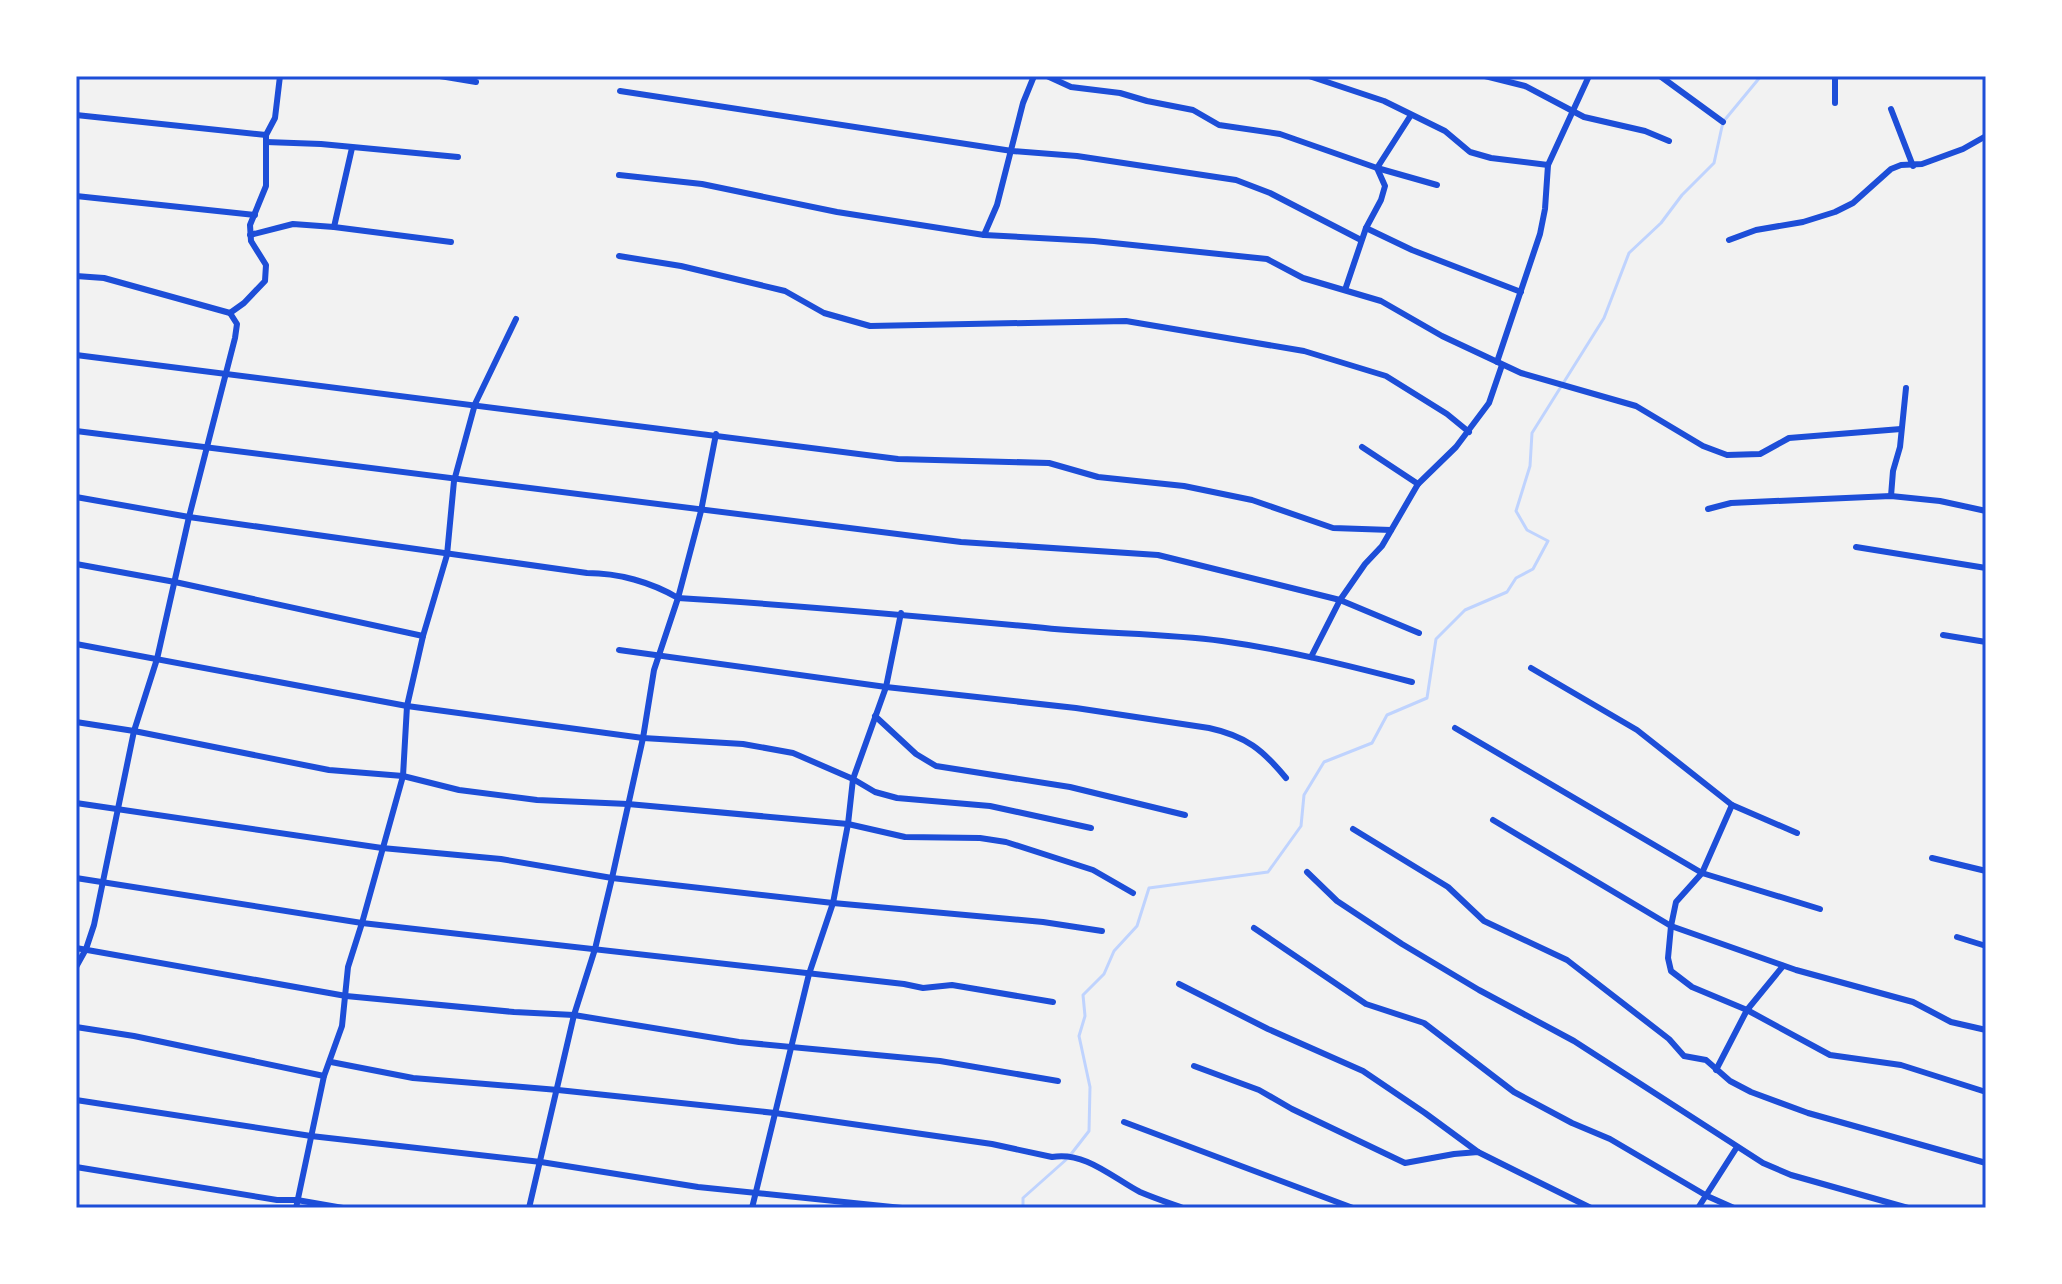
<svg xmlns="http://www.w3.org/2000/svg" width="2062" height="1284" font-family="Manrope,sans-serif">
	<rect width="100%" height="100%" fill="#f2f2f2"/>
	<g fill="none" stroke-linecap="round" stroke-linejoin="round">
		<polyline stroke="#bfd3fe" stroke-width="3" points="1023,1208 1023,1198 1068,1158 1089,1131 1090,1087 1079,1036 1085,1016 1083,995 1104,974 1114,951 1137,926 1149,888 1268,872 1301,826 1304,795 1324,762 1372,743 1387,715 1427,698 1436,639 1465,610 1507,592 1516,578 1533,569 1548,541 1527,530 1516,511 1530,466 1532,433 1604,318 1629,253 1661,223 1682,195 1714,163 1723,122 1761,76"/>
		<g stroke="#1d4ed8" stroke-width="6">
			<polyline points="440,76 476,82"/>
			<polyline points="1034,76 1023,103 997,205 984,235 1094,241 1267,259 1303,278 1381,301 1442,336 1521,373 1636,406 1703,446 1727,455 1760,454 1789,438 1901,429"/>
			<polyline points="1047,76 1071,87 1120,93 1147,101 1193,110 1219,125 1280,134 1377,168 1437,185"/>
			<polyline points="1309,76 1384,101 1445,131 1470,152 1491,158 1548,165"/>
			<polyline points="1485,76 1525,86 1584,117 1645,131 1669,141"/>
			<polyline points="1660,76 1723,122"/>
			<polyline points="1835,76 1835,103"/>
			<polyline points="620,91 1012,151 1077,156 1236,180 1270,193 1361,240"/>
			<polyline points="1891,109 1913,166"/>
			<polyline points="76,115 266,135"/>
			<polyline points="266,142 321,144 458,157"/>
			<polyline points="352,148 334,227 451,242"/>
			<polyline points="619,175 702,184 837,212 984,235"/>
			<polyline points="76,196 255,215"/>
			<polyline points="1366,228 1412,250 1521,292"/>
			<polyline points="250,235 293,224 334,227"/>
			<polyline points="1729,240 1756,230 1803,222 1835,212 1853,203 1891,169 1901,165 1922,164 1963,149 1986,136"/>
			<polyline points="619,256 681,266 785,291 824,313 870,326 1126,321 1304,351 1386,376 1447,414 1469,432"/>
			<polyline points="76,276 104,278 230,313"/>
			<polyline points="1345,290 1366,228 1381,200 1385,186 1377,168 1411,115"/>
			<polyline points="230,313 244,303 265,281 266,265 251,241 250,225 266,186 266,135 275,118 280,76"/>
			<polyline points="76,355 898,459 1049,463 1098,477 1184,486 1252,500 1333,528 1391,530"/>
			<polyline points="1497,362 1540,234 1545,209 1548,165 1589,76"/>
			<polyline points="76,431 961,542 1158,555 1340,600 1419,633"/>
			<polyline points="1362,447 1418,484"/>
			<polyline points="1891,496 1893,471 1900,447 1906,388"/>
			<path d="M 76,497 L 189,517 L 587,573 C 618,573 651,582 678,598 C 798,605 916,616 1035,627 C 1097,634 1160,633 1222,641 C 1287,650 1350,666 1412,682"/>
			<polyline points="1708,509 1731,503 1891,496 1940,501 1986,511"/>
			<polyline points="1856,547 1986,568"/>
			<polyline points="76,564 175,582 423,636"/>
			<polyline points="1943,635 1986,642"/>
			<polyline points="76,644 407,706 643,738 743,744 793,753 853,779 875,792 897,798 990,806 1091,828"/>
			<path d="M 619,650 L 886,687 L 1076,708 L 1209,728 C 1246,736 1263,750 1286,778"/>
			<polyline points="1311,657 1340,600 1365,564 1382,546 1418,484 1456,447 1489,403 1502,365"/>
			<polyline points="1531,668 1637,730 1732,805 1797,833"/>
			<polyline points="875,716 916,754 936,766 1070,787 1185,815"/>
			<polyline points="76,722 134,731 329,770 403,776 459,790 537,800 628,804 848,824 905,837 980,838 1006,842 1093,870 1133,893"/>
			<polyline points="1455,728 1702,873 1820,909"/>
			<polyline points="76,803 382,848 501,859 612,878 833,903 1043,922 1102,931"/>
			<polyline points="1732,805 1702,873 1676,902 1671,926 1668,958 1671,971 1692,987 1747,1010 1830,1055 1901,1065 1986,1092"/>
			<polyline points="1493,820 1671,926 1796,970 1913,1002 1951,1022 1986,1030"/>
			<polyline points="1353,829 1448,887 1484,921 1567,960 1669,1039 1684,1056 1706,1060 1730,1081 1751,1092 1808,1113 1986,1163"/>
			<polyline points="1932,858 1986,871"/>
			<polyline points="1307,872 1337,901 1402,944 1479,990 1574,1041 1763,1163 1791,1175 1908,1208"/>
			<polyline points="76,878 362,923 904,984 923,988 952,985 1053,1002"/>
			<polyline points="1254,928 1366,1004 1424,1023 1514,1092 1572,1123 1610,1139 1707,1196 1734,1208"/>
			<polyline points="1957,937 1986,946"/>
			<polyline points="76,948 346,996 514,1012 574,1015 739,1042 940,1061 1058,1081"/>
			<polyline points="76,967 86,949 94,925 134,731 157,659 189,517 235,338 237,324 230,313"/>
			<polyline points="1179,984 1268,1029 1363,1071 1425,1113 1478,1152"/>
			<polyline points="76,1027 134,1036 324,1076"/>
			<path d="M 331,1062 L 413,1078 L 558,1090 L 775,1113 L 992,1144 L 1052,1157 C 1085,1151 1113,1178 1140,1192 C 1154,1198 1169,1203 1183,1208"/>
			<polyline points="1194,1066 1259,1090 1292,1109 1405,1163 1454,1154 1478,1152 1591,1208"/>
			<polyline points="1716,1070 1747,1010 1783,966"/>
			<polyline points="76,1100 311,1136 541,1162 698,1187 902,1208"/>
			<polyline points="1124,1122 1353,1208"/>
			<polyline points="76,1167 277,1200 297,1200 343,1208"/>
			<polyline points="296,1208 324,1076 342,1026 348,967 362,923 403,776 407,706 423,636 447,555 454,481 475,404 516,319"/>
			<polyline points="529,1208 574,1015 595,949 612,878 643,738 654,670 678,598 701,511 716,434"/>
			<polyline points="752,1208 809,974 833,903 848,824 853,779 886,687 901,613"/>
			<polyline points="1698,1208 1737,1147"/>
		</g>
	</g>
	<rect width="2062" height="1284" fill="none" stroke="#ffffff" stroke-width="156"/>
	<rect x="78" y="78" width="1906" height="1128" fill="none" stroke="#1d4ed8" stroke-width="3"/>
</svg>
